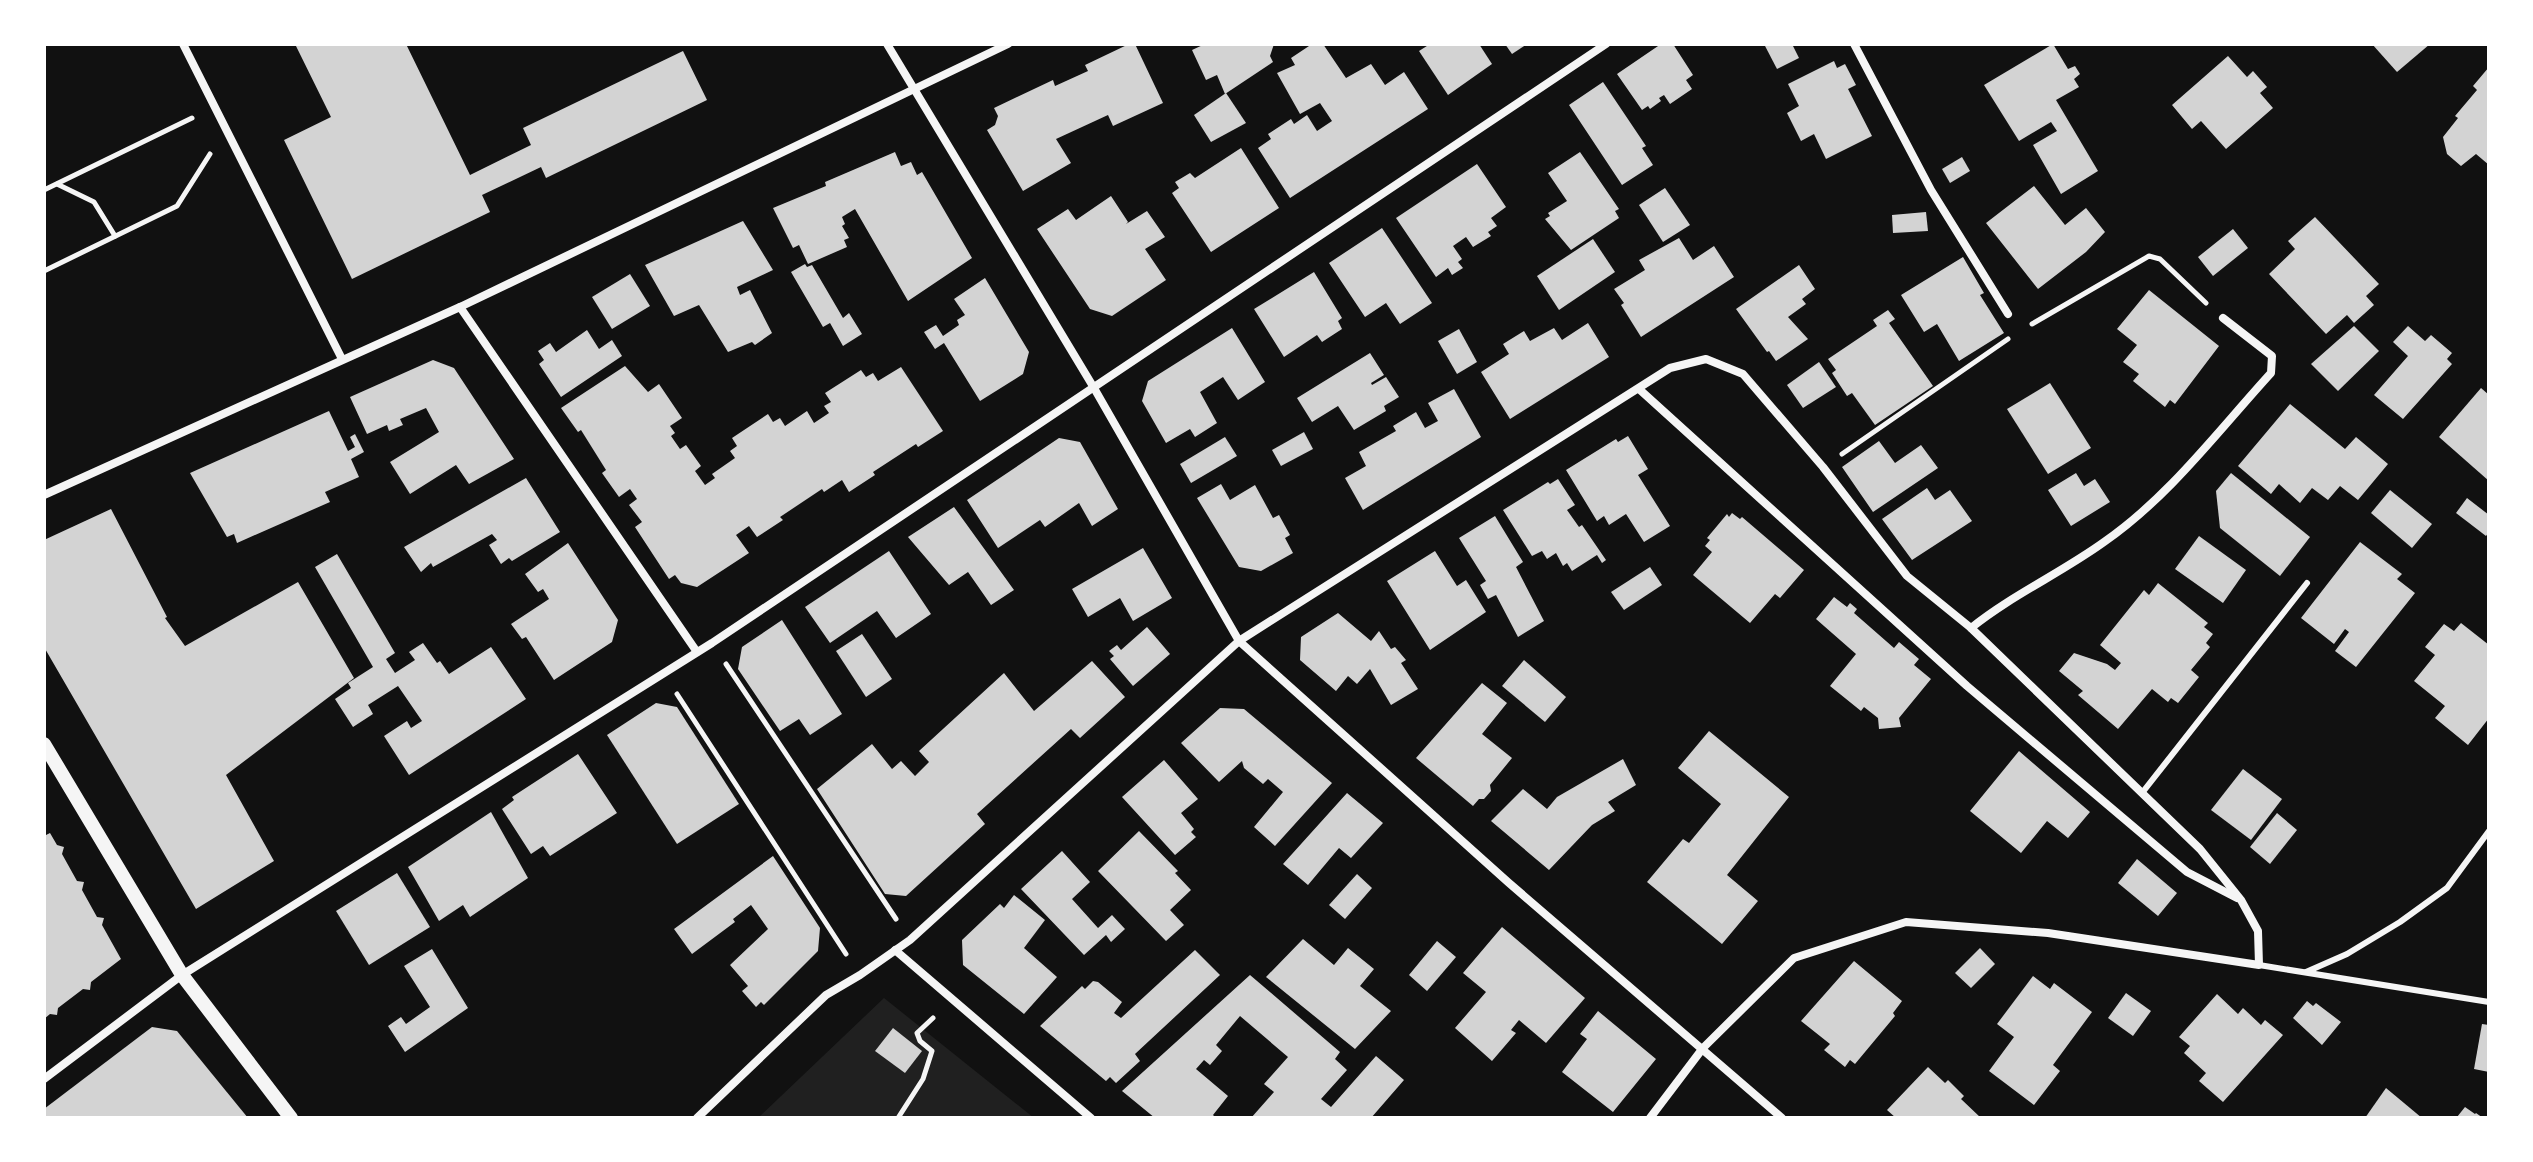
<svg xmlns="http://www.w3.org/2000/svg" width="2533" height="1162" font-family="'Noto Sans',sans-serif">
	<rect width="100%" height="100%" fill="#111"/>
	<polygon fill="#202020" points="884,998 1034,1118 758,1118"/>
	<g fill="#d3d3d3">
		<polygon points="295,44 406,44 470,175 531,145 523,128 683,51 707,100 546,178 541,167 482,195 490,212 352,279 284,140 331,117"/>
		<polygon points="1129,44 1135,44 1163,103 1113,126 1108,115 1056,139 1071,163 1023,191 987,130 995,125 998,116 994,108 1053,80 1055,86 1088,71 1085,65"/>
		<polygon points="1205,44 1274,44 1270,56 1273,62 1225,94 1217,75 1206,80 1192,50"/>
		<polygon points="1312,44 1323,44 1346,78 1371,64 1385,85 1404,72 1428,109 1290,198 1258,148 1271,139 1268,134 1291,119 1294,124 1307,115 1317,131 1332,121 1320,103 1300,114 1277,73 1295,65 1291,58"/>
		<polygon points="1430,44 1479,44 1492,64 1448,95 1419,51"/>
		<polygon points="1505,44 1527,44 1512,54"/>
		<polygon points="1661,44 1673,44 1693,75 1686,80 1692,89 1670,104 1664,95 1659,98 1661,101 1650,109 1648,106 1642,110 1617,74"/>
		<polygon points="1764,44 1792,44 1799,58 1777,69"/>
		<polygon points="2053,44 2068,69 2075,66 2080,74 2074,79 2079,87 2056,100 2098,171 2061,194 2033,145 2057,131 2051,122 2019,141 1984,85"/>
		<polygon points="2372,44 2430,44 2397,72"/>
		<polygon points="2228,56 2247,77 2253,71 2267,87 2260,93 2273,108 2226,149 2201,121 2192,129 2172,105"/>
		<polygon points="1834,61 1837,68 1845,64 1856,85 1848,89 1872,136 1826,159 1814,134 1801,141 1787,113 1799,106 1788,84"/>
		<polygon points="2489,67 2489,165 2476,154 2461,166 2447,154 2443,137 2458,118 2455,116 2477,90 2473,86"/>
		<polygon points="1603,82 1646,146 1642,148 1653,165 1622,185 1569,105"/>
		<polygon points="1226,93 1246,123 1211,142 1194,115"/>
		<polygon points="1241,148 1279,208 1211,252 1172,193 1179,188 1175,182 1190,173 1195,178"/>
		<polygon points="895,152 901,166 911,162 917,175 922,172 972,258 908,301 855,209 842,217 845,224 842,226 849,238 844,240 847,247 808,264 799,245 793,248 773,208 826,186 825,182"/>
		<polygon points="1580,152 1619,209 1615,211 1619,218 1571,250 1545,219 1550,216 1548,213 1567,201 1548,173"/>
		<polygon points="1962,157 1970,171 1950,183 1942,169"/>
		<polygon points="1477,164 1506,207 1491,218 1497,226 1488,232 1491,236 1473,247 1466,237 1453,246 1462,259 1458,262 1463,268 1452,275 1448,268 1436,277 1396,218"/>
		<polygon points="2034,186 2065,225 2086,208 2105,232 2086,252 2038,289 1986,223"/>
		<polygon points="1665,188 1690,225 1663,242 1639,205"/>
		<polygon points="1111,196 1128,222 1126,224 1147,211 1165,237 1145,249 1166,280 1112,316 1090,309 1037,229 1068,209 1076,220"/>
		<polygon points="1926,212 1928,231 1893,233 1892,215"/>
		<polygon points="2315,217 2379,284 2366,296 2374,305 2354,323 2347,315 2326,334 2269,274 2295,249 2288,241"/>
		<polygon points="743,221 773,270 737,287 740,295 750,290 772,333 755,345 752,342 728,352 699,305 674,316 645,265"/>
		<polygon points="1382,228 1432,303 1400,324 1386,303 1365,317 1329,263"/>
		<polygon points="2233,229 2248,248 2213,276 2198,257"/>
		<polygon points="1679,238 1693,260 1714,246 1734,277 1641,337 1621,305 1624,303 1614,289 1645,270 1639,260"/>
		<polygon points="1593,239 1615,272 1559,310 1537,276"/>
		<polygon points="1963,257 1984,293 1980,295 2004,333 1959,361 1937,324 1924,332 1901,295"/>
		<polygon points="805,264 807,267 812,265 843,318 849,313 862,334 843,346 830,323 823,327 791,272"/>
		<polygon points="1799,265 1815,289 1802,299 1806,304 1788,317 1808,339 1776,361 1769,351 1767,352 1736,309"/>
		<polygon points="1314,272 1342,318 1338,321 1342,329 1322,342 1317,335 1284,357 1254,309"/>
		<polygon points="630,274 650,306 612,329 592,297"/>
		<polygon points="985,278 1029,352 1023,374 980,401 944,343 935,349 924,332 936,325 943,336 959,325 957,320 965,315 954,299"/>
		<polygon points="2149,290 2219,346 2175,404 2170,400 2165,407 2133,381 2139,374 2123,362 2137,345 2117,329"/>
		<polygon points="1888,310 1895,319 1889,323 1933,386 1875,425 1852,393 1847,396 1832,373 1836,370 1828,359 1877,326 1873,320"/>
		<polygon points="1588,323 1609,357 1510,419 1481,372 1509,354 1503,344 1524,331 1530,341 1554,328 1562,340"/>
		<polygon points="2354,326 2379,351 2338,391 2311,364"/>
		<polygon points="2408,326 2425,341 2431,335 2452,353 2447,359 2452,364 2403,419 2374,395 2408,356 2393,342"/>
		<polygon points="1232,328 1265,382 1238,400 1223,377 1200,392 1217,423 1195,437 1190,429 1166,443 1142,401 1148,381"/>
		<polygon points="1459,329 1477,362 1457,374 1438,341"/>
		<polygon points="587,330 599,349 612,340 622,356 561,397 539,364 544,360 538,351 550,343 556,352"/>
		<polygon points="1370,353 1384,375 1371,383 1372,385 1386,377 1399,397 1384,406 1386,411 1354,430 1338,406 1312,422 1297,398"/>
		<polygon points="433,360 454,368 514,459 469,484 456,465 410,494 390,462 439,432 426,408 400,419 403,425 389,431 387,425 367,434 350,397"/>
		<polygon points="1819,362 1836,387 1803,408 1787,385"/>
		<polygon points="625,366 648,392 659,384 682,418 670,426 675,433 671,436 680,449 686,445 701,466 695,471 705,485 715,478 712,474 735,458 730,451 737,446 732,438 768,414 773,422 780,418 785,426 807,411 814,423 829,413 824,406 831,402 825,393 861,370 866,377 873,373 878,381 901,367 943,431 918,447 916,444 873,472 875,475 849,492 842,480 824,492 822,489 780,517 783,520 757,537 749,526 736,535 749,553 697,587 681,583 675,575 669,579 635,527 642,522 629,505 637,499 630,489 619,497 602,473 606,470 581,430 578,432 561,408"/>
		<polygon points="2050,383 2091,448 2048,474 2007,409"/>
		<polygon points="2481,388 2489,395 2489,481 2439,437"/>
		<polygon points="1454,389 1481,437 1363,510 1345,478 1366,466 1359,452 1396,431 1393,426 1416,412 1425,428 1438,421 1428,403"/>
		<polygon points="2290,404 2345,449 2356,437 2388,464 2358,500 2340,486 2328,500 2312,488 2300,503 2279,484 2271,494 2238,466"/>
		<polygon points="329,411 348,451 355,447 350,437 355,434 364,452 351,459 359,477 325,492 330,502 237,543 234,534 227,537 190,473"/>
		<polygon points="1304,432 1313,449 1281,466 1272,450"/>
		<polygon points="1628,436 1648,469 1638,475 1670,526 1644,542 1626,514 1609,525 1604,516 1597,521 1566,470 1616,439 1618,442"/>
		<polygon points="1225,437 1237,456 1191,483 1180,464"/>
		<polygon points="1059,438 1080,442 1118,509 1092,526 1079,503 1045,527 1040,520 998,548 967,500"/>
		<polygon points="1879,441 1895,463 1921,445 1938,468 1873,512 1842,467"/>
		<polygon points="2076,473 2084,486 2095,479 2110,502 2071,526 2048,490"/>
		<polygon points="2231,473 2310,537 2280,576 2220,528 2216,491"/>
		<polygon points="526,478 560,532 512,561 509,558 501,564 489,545 497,540 492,534 433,567 431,563 421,572 404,547"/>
		<polygon points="1558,479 1575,505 1567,510 1579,527 1582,525 1606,560 1602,563 1597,555 1572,571 1567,563 1563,566 1556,553 1547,559 1542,551 1532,556 1503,510 1548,482 1550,484"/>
		<polygon points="1221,484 1230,500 1255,485 1273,518 1279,515 1290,535 1285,538 1293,553 1261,571 1239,567 1197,498"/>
		<polygon points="1927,488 1935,500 1950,490 1972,521 1912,560 1882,519"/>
		<polygon points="2390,490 2432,524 2412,548 2371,513"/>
		<polygon points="2467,498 2489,515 2489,532 2486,536 2456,513"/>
		<polygon points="954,507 1014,590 991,605 968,572 949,585 908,537"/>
		<polygon points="111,509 167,617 165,618 185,646 298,582 354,678 226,775 274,861 196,909 44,647 44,540"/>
		<polygon points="1732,513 1740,519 1742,517 1804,570 1780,598 1775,594 1750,623 1693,575 1712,552 1705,546 1710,540 1707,538 1727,514 1729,517"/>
		<polygon points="1495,516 1523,562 1516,567 1544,621 1518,637 1496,595 1488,599 1480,585 1486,581 1459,538"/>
		<polygon points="2199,536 2246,570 2223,603 2175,569"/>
		<polygon points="2360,542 2402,574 2397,579 2415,593 2356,667 2335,651 2349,632 2345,629 2334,644 2301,618"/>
		<polygon points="568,543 618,620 612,642 554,680 526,637 522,639 511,624 549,599 543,589 538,592 525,574"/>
		<polygon points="1143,548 1172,598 1133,621 1120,598 1088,617 1072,589"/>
		<polygon points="889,551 931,614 896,638 877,611 830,643 805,607"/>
		<polygon points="1435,551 1457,586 1466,580 1486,612 1430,650 1387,581"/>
		<polygon points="337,554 395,653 386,659 395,673 415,660 409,652 423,643 437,663 440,661 449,674 491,647 526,699 409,775 384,736 407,721 411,728 422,721 398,686 368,705 373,714 353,727 335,699 351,688 348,683 373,667 315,567"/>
		<polygon points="1650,567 1662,585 1624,610 1611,592"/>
		<polygon points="2158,583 2208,623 2204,627 2213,634 2206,643 2210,647 2191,670 2199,677 2178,703 2171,698 2168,702 2152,689 2118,729 2078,695 2083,691 2059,671 2074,653 2107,664 2115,670 2121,663 2100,645 2144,590 2149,595"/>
		<polygon points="1834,597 1847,607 1850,603 1857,609 1854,613 1894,648 1899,642 1919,659 1914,665 1931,679 1899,718 1901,727 1879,729 1878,718 1864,707 1861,711 1830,686 1856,654 1816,619"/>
		<polygon points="1338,613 1371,641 1379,631 1391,649 1395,647 1406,660 1401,663 1418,689 1391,705 1370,669 1357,684 1348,676 1336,691 1300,660 1301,637"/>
		<polygon points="782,620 842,714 810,735 799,719 780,731 738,669 742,647"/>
		<polygon points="2461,623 2489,645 2489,718 2468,745 2435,718 2445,706 2414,681 2435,655 2425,647 2444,624 2454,631"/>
		<polygon points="1147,627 1170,654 1133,686 1110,659 1114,656 1109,651 1117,645 1121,650"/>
		<polygon points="862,634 892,679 866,697 836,651"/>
		<polygon points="1524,660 1566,697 1545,722 1502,686"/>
		<polygon points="1092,661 1125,697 1080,738 1071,729 977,814 985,824 906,896 885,894 817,789 872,744 892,769 901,761 915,776 929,762 919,751 1004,673 1034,711"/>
		<polygon points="1482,683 1507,703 1482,734 1512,758 1490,785 1491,791 1484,799 1479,799 1473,806 1416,758"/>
		<polygon points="656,703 677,707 739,804 677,844 607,735"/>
		<polygon points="1220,708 1244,709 1332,783 1275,846 1254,827 1283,792 1268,779 1263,784 1244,768 1242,761 1219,782 1181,743"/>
		<polygon points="1709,731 1789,797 1727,875 1758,901 1722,944 1647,882 1683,839 1689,843 1721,804 1678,768"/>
		<polygon points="2019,751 2090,812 2068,838 2047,821 2021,853 1970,811"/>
		<polygon points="578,754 617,813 550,856 543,846 531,854 502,809 514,800 512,797"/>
		<polygon points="1623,759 1636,785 1608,802 1615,811 1592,825 1549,870 1491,821 1523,789 1547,809 1557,797"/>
		<polygon points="1164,760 1198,799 1181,813 1194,829 1191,832 1196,837 1175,855 1122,797"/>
		<polygon points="2243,769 2282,799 2251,840 2211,810"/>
		<polygon points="1347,793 1383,823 1351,858 1339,848 1308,885 1283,864"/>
		<polygon points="491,812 528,878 470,917 463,905 439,921 408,867"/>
		<polygon points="2277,813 2297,830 2270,864 2250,847"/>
		<polygon points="1139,831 1178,871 1175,873 1191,890 1170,910 1184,925 1166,941 1098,871"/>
		<polygon points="50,833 57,845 64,847 62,854 77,881 84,882 82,890 97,917 104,918 102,925 121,959 91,982 90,990 83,989 58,1008 57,1015 50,1014 44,1019 44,836"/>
		<polygon points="1062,851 1090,882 1072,899 1098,928 1112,915 1125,929 1111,942 1106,935 1084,955 1021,889"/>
		<polygon points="773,856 820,928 818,951 764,1005 761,1002 756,1007 742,991 748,986 730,965 768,929 751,905 733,919 735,922 692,954 674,929"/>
		<polygon points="2137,859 2177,893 2158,916 2118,883"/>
		<polygon points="397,873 430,927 369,965 336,911"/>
		<polygon points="1357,874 1372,888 1345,919 1329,905"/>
		<polygon points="1014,895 1045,920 1024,948 1057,977 1024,1014 963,965 962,940 1000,904 1004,908"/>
		<polygon points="1502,927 1585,998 1546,1043 1519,1020 1511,1030 1516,1033 1492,1061 1455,1028 1486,992 1463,973"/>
		<polygon points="1303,939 1334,965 1348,948 1374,969 1360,986 1391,1011 1355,1049 1266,977"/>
		<polygon points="1437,941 1456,957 1427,991 1409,975"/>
		<polygon points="1980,948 1995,964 1971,988 1955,973"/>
		<polygon points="432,949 468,1008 405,1052 388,1026 401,1017 406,1024 430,1007 404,966"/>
		<polygon points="1195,950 1220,975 1135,1054 1140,1061 1116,1083 1110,1077 1106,1081 1040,1026 1082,986 1085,989 1093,981 1098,982 1122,1002 1114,1013 1121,1018"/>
		<polygon points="1854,961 1902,1001 1893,1013 1895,1016 1855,1064 1850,1060 1845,1067 1824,1050 1830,1044 1801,1021"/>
		<polygon points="1250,975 1340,1052 1335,1059 1347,1070 1321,1099 1331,1107 1376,1056 1404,1080 1371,1118 1251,1118 1274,1092 1264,1084 1288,1057 1240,1016 1216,1045 1222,1051 1210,1065 1204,1060 1196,1069 1228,1096 1213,1115 1216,1118 1155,1118 1122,1091"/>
		<polygon points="2033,976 2050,989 2054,983 2092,1012 2053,1065 2060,1071 2034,1105 1989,1071 2014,1037 1997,1024"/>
		<polygon points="2126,993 2151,1011 2133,1036 2108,1018"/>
		<polygon points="2217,994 2238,1014 2243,1008 2261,1025 2265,1020 2283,1035 2223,1102 2199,1081 2206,1073 2184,1053 2190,1046 2179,1037"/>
		<polygon points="2307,1001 2313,1006 2316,1003 2341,1022 2322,1045 2293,1018"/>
		<polygon points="1598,1011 1656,1059 1613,1112 1562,1072 1587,1039 1580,1034"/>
		<polygon points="2482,1024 2489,1025 2489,1072 2474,1069"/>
		<polygon points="152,1027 177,1031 248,1118 44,1118 44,1109"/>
		<polygon points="893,1028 922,1051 905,1073 875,1051"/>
		<polygon points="1928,1067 1945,1083 1948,1080 1964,1096 1961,1099 1981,1118 1896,1118 1887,1110"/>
		<polygon points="2386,1088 2422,1118 2365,1118"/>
		<polygon points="2465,1107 2475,1114 2476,1113 2483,1118 2459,1118 2457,1117"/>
	</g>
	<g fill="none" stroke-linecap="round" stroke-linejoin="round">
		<g stroke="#f5f5f5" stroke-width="5">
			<polyline points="57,184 94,202 115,236"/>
			<polyline points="44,190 192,118"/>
			<polyline points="44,271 177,206 210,154"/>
			<polyline points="2032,324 2149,256 2160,259 2206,303"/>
			<polyline points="1842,454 2008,339"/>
			<polyline points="726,664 896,919"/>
			<polyline points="677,694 846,954"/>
			<polyline points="898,1118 923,1079 932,1051 920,1041 917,1033 933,1018"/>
		</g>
		<g stroke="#f5f5f5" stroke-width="6">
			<polyline points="2142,793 2307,583"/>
			<polyline points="2259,965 2489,1002"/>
			<polyline points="2306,972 2347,954 2400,922 2447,888 2489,831"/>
		</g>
		<g stroke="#f5f5f5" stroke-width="8">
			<polyline points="183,44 342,359"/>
			<polyline points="887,44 1094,388 1239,641 1509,883 1782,1118"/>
			<polyline points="1854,44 1931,190 2008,314"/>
			<polyline points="460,307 697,652"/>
			<polyline points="1639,389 1967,686 2187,872 2237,898"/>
			<polyline points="44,495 460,307 1008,44"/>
			<path d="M 1971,628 C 2012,595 2061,573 2104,542 C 2169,497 2218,431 2271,373 L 2272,356 L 2223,318"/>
			<polyline points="895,950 1091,1118"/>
			<polyline points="44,1079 182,975 712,643 1606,44"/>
			<polyline points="697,1118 826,995 860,975 910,940 1239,641 1670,368 1706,359 1743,374 1823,467 1907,576 1971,628 2200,849 2241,900 2258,931 2259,965 2048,933 1906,922 1794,958 1703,1048 1650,1118"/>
		</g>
		<polyline stroke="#f5f5f5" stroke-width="14" points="44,744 182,975 291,1118"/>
	</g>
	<rect width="2533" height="1162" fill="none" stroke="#ffffff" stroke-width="92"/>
</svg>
